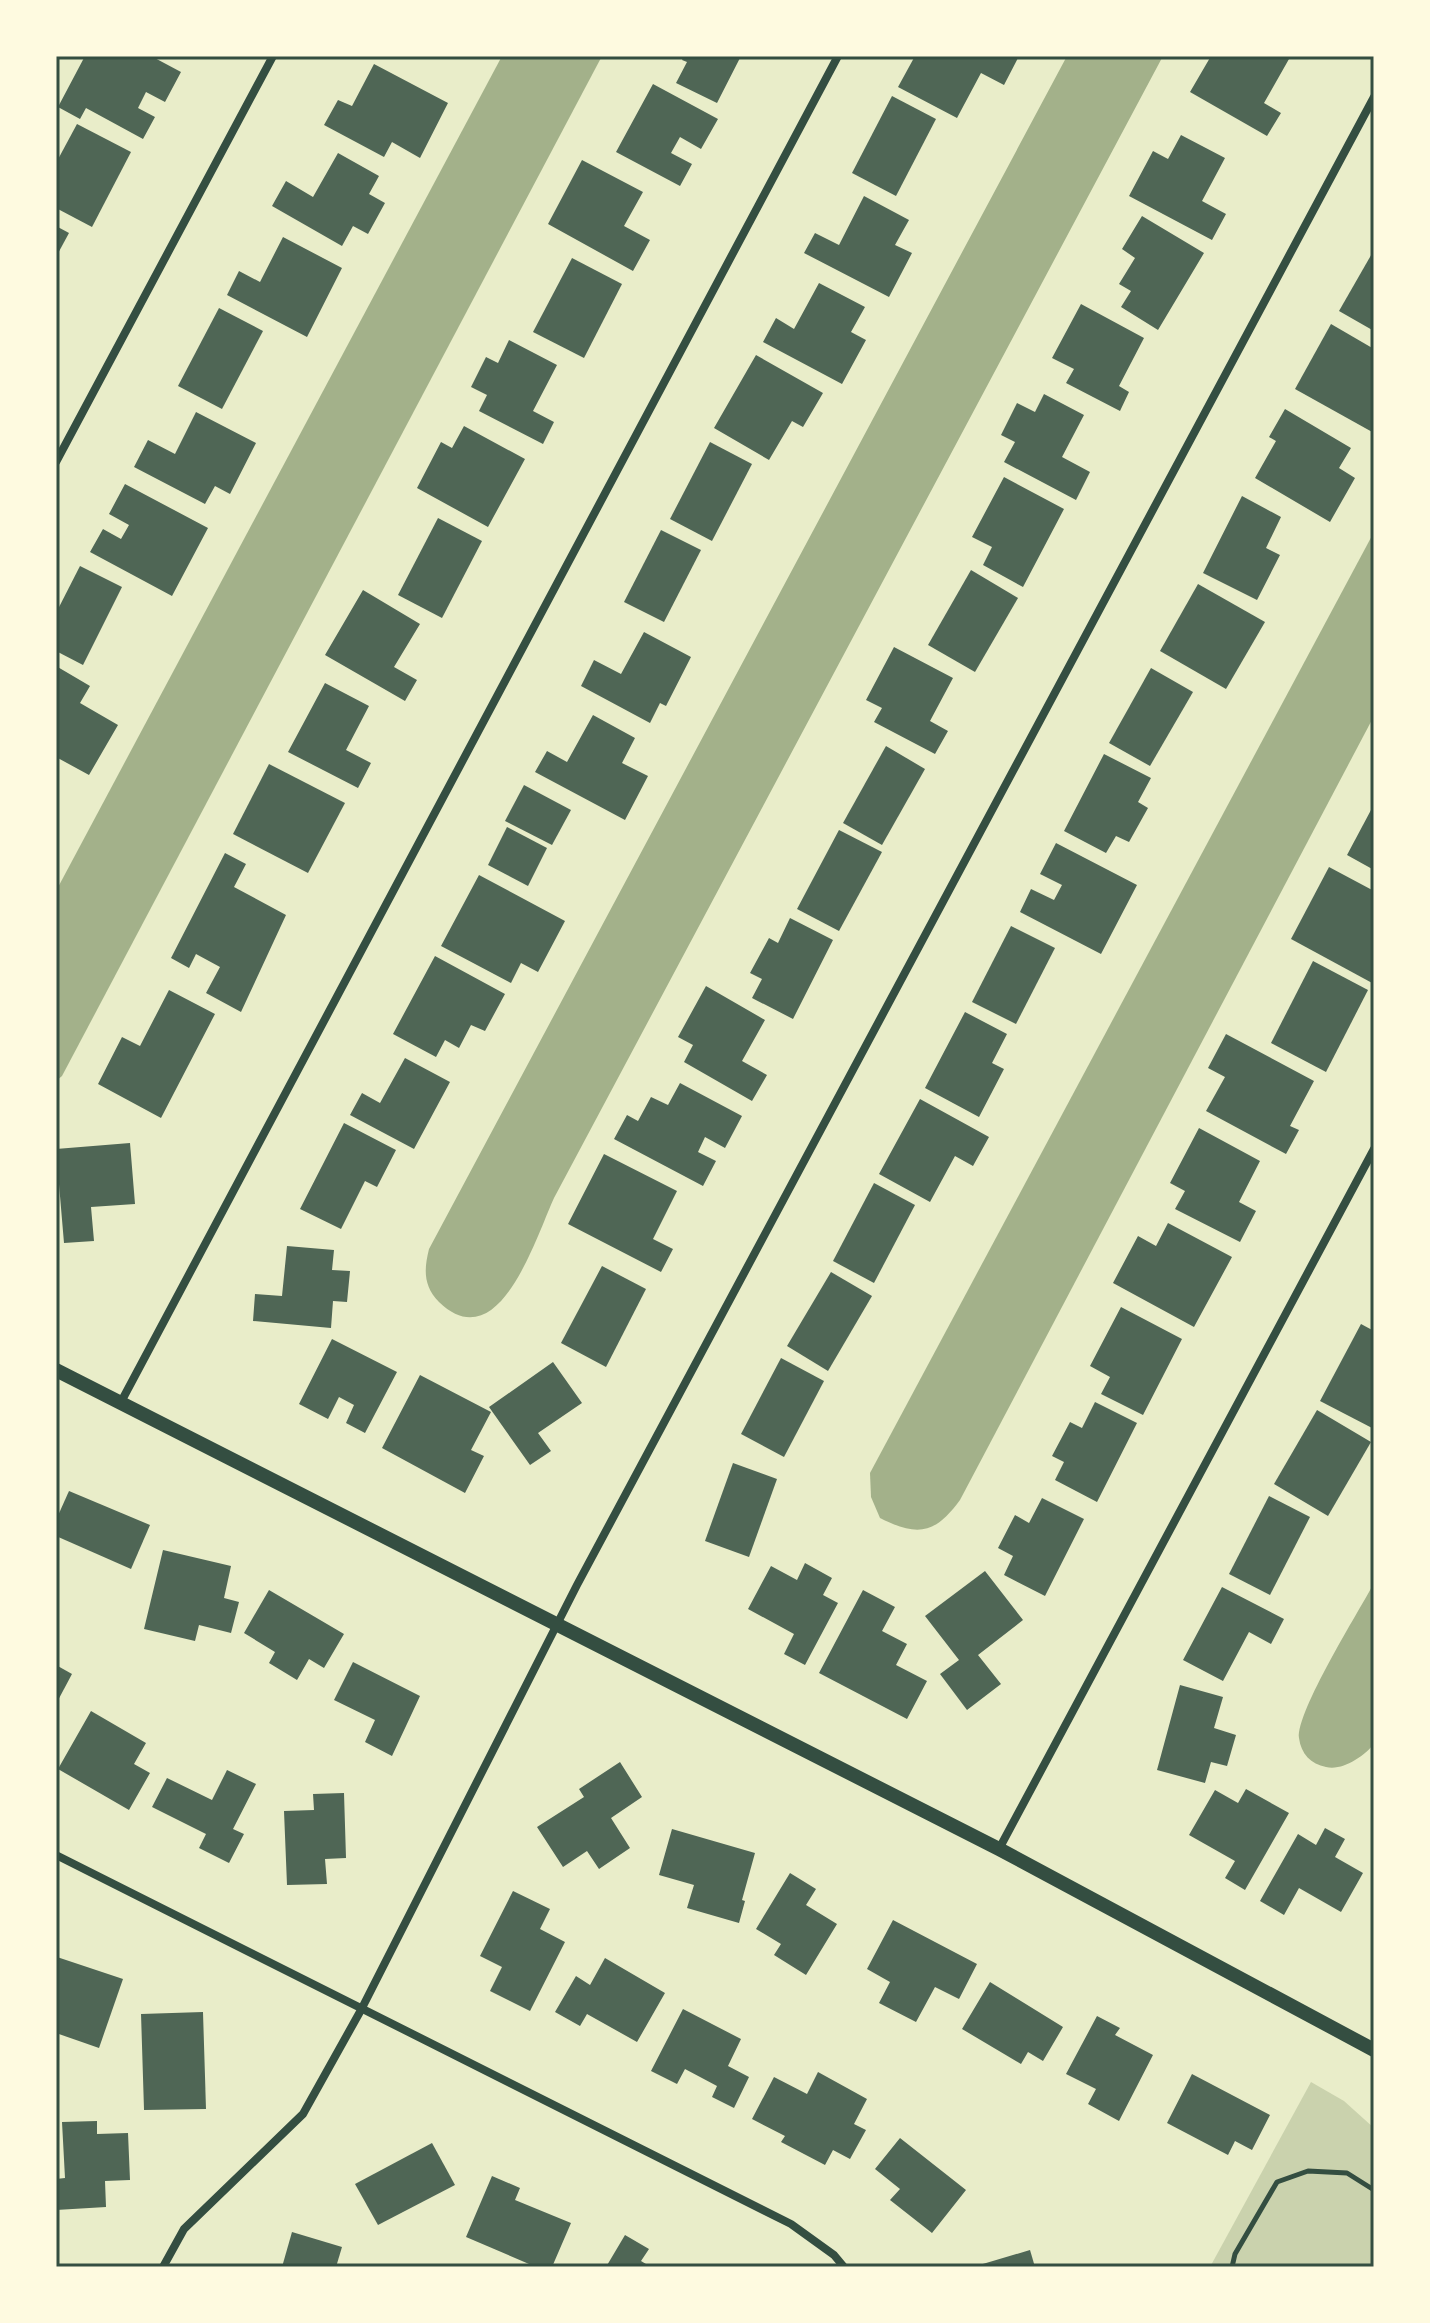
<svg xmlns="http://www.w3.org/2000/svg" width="1430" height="2323" font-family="Helvetica,sans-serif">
	<rect width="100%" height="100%" fill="#e9edc9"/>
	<polygon fill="#cad2ad" points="1311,2082 1344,2101 1374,2128 1374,2267 1210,2267"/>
	<g fill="#a3b18a">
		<polygon points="502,56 602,56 62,1076 56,1081 56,891"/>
		<path d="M 1067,56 L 1163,56 L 554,1198 C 536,1237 499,1360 439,1302 C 423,1286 424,1269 429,1249 Z"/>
		<path d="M 1374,532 L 1374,716 L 960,1500 C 935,1534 918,1537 880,1518 L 871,1497 L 870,1473 Z"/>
		<path d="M 1374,1583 L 1374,1744 C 1364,1756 1343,1771 1326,1767 C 1311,1764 1301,1754 1299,1738 C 1296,1712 1359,1611 1374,1583 Z"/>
	</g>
	<g fill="#4f6655">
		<polygon points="85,56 151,56 181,72 165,102 146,92 138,108 155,117 143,139 86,108 80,119 58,107"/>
		<polygon points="684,56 741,56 717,103 676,83 687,62 682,60"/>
		<polygon points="915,56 1019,56 1004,85 981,73 957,118 898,87"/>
		<polygon points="1211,56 1229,59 1231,56 1284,56 1289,59 1264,103 1281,113 1267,136 1190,92"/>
		<polygon points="374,64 448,103 420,158 392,142 384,157 324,125 338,100 352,106"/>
		<polygon points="653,84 718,119 701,149 680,137 671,153 692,164 680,186 616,152"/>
		<polygon points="892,96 936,119 896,196 852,173"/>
		<polygon points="77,124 131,152 92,227 56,208 56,163"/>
		<polygon points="1181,135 1225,158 1202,201 1226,214 1212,240 1129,196 1153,151 1168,159"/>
		<polygon points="338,153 379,176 369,194 385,203 368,234 353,226 342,246 272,206 286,181 313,197"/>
		<polygon points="582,160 643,192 624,226 650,240 633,271 548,224"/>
		<polygon points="864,196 909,220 895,245 912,253 889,297 804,253 815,233 839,245"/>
		<polygon points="1142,216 1204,253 1158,330 1121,307 1131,291 1119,284 1135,258 1122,249"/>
		<polygon points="56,226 69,233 56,257"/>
		<polygon points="283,237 342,268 307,337 227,295 239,271 260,282"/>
		<polygon points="1374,250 1374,331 1339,311"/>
		<polygon points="572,258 622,284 584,358 533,332"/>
		<polygon points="819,283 865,307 851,332 866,340 842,384 763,342 776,318 794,329"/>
		<polygon points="1081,304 1144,338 1119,386 1129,392 1120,411 1066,383 1074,369 1052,358"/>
		<polygon points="219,308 263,331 222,409 178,386"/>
		<polygon points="1331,324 1374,349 1374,433 1295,389"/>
		<polygon points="509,340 557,365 533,411 554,422 543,444 479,411 487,395 471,387 486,357 498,363"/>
		<polygon points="756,355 823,393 803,427 792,421 769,460 714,428"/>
		<polygon points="1044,394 1084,415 1062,457 1090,472 1076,500 1004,462 1015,442 1001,435 1017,403 1035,412"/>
		<polygon points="1285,409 1351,448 1339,468 1355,478 1330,522 1255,478 1276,441 1269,437"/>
		<polygon points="196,412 256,443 230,494 215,486 205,504 134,467 148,440 175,454"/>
		<polygon points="464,426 525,459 488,527 417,488 441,442 452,448"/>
		<polygon points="710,442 752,464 712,541 670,519"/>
		<polygon points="1004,477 1064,509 1023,587 983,565 992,547 972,537"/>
		<polygon points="125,484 208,528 172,596 90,552 103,529 121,539 129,525 109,514"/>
		<polygon points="1242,496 1281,517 1266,548 1280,555 1257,600 1203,573"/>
		<polygon points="438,518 482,541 442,618 398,595"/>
		<polygon points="661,530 701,550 664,622 624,602"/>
		<polygon points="80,566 122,587 83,665 56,651 56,613"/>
		<polygon points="971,570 1018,598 975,672 928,645"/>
		<polygon points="1198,584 1265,622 1226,689 1160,651"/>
		<polygon points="363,590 420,624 394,667 417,680 405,701 325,655"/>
		<polygon points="644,632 691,657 666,706 660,703 650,723 581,686 594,660 621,674"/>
		<polygon points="894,647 953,678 930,721 948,731 935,754 874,722 882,708 866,700"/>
		<polygon points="56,666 90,686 80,703 118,725 89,775 56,757"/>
		<polygon points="1151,668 1193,692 1150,766 1109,743"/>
		<polygon points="325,683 369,706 346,750 371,763 358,788 288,752"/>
		<polygon points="593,715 635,738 622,763 648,776 625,820 535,772 547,751 567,762"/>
		<polygon points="886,746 925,769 882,845 843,823"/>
		<polygon points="1104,754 1151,778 1138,802 1148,808 1129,842 1116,836 1106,853 1064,831"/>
		<polygon points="269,764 345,803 308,873 233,834"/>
		<polygon points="524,785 571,810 552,845 505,821"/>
		<polygon points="1371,810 1374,812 1374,870 1347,855"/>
		<polygon points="507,827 547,848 528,886 488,865"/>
		<polygon points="839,830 882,852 839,931 797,909"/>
		<polygon points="1056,843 1137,885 1101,954 1020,912 1031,889 1054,900 1062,885 1040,874"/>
		<polygon points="225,853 246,864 234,887 286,915 241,1012 206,993 220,967 196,954 189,968 171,958"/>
		<polygon points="1329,867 1374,891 1374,984 1291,939"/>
		<polygon points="479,875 565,921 538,972 521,963 511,983 441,946"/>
		<polygon points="790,918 833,940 793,1019 752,998 762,979 750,973 769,938 778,943"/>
		<polygon points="1011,926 1055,948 1016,1024 972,1002"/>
		<polygon points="435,956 505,994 485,1031 471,1025 459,1048 445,1040 436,1057 393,1034"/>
		<polygon points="1313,961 1368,990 1326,1072 1271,1043"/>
		<polygon points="706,986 765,1020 742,1061 767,1075 752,1101 684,1062 693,1045 678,1037"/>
		<polygon points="169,990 215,1014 161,1118 98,1084 122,1037 140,1046"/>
		<polygon points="965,1012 1007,1034 992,1063 1004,1069 979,1117 925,1088"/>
		<polygon points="1226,1034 1314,1081 1290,1126 1299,1130 1286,1154 1206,1111 1225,1077 1208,1068"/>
		<polygon points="405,1058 450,1082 414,1149 350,1115 362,1093 380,1103"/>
		<polygon points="680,1083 742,1116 725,1148 705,1137 698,1152 716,1161 703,1186 614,1139 627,1115 638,1121 651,1097 668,1105"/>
		<polygon points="920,1099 989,1137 973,1166 955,1156 930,1202 879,1174"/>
		<polygon points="344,1123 396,1150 377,1187 365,1181 341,1229 300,1209"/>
		<polygon points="1199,1128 1260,1161 1239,1202 1256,1211 1240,1242 1175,1209 1185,1191 1170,1183"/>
		<polygon points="130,1143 135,1204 91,1207 94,1241 64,1243 56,1149"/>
		<polygon points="604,1154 677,1191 653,1239 673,1249 661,1272 568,1224"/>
		<polygon points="874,1183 915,1205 874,1283 833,1261"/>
		<polygon points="1168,1223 1232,1257 1194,1327 1113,1283 1138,1236 1156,1246"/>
		<polygon points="287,1246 334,1250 332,1270 350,1271 347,1302 333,1301 331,1328 253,1321 255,1294 282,1296"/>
		<polygon points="602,1266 646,1289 606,1367 561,1343"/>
		<polygon points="831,1272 872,1296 828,1371 787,1346"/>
		<polygon points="1121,1307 1182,1339 1143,1415 1101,1394 1110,1377 1090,1366"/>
		<polygon points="1361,1324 1374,1331 1374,1429 1320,1401"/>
		<polygon points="332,1339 397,1372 365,1433 346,1423 354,1405 339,1397 328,1419 299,1404"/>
		<polygon points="781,1358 824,1381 784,1457 741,1434"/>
		<polygon points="553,1362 582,1403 538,1433 551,1451 530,1465 489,1407"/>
		<polygon points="420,1375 491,1412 471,1450 484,1456 465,1493 382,1448"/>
		<polygon points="1095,1402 1137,1423 1097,1502 1055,1480 1064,1462 1052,1456 1070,1422 1082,1428"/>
		<polygon points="1317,1410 1371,1442 1328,1516 1274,1484"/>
		<polygon points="733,1463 777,1479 749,1557 705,1541"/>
		<polygon points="69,1491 150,1525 131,1569 56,1536 56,1520"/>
		<polygon points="1269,1496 1310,1517 1270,1595 1229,1574"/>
		<polygon points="1042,1498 1084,1519 1045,1596 1004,1575 1013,1556 998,1548 1015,1515 1029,1523"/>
		<polygon points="163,1550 231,1566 224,1598 239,1602 231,1633 199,1625 195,1641 144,1629"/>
		<polygon points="805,1563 832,1578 823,1595 838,1603 805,1665 784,1654 794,1634 748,1609 771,1566 797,1580"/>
		<polygon points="985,1571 1023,1620 978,1655 1001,1684 967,1710 940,1674 959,1660 925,1616"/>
		<polygon points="1222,1587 1284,1619 1271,1644 1249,1632 1223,1681 1183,1660"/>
		<polygon points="269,1590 344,1634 324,1668 309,1659 297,1680 269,1663 275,1652 244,1633"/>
		<polygon points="863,1590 895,1607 882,1631 907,1644 896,1665 927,1681 907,1719 819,1673"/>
		<polygon points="353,1662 420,1696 392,1756 365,1742 375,1720 334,1700"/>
		<polygon points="56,1665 72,1674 56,1704"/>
		<polygon points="1180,1685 1223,1697 1214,1728 1236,1735 1227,1766 1211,1762 1205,1783 1157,1770"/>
		<polygon points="91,1711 146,1743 134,1764 150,1773 129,1810 58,1769"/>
		<polygon points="620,1762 642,1797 611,1818 630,1848 599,1869 587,1851 563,1867 537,1827 584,1797 579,1789"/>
		<polygon points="227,1770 256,1784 233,1829 244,1834 229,1863 199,1848 206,1834 152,1807 167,1778 212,1800"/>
		<polygon points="1246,1789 1289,1813 1245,1890 1225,1878 1235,1861 1189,1835 1215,1790 1238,1803"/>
		<polygon points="344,1793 346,1858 325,1859 327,1884 287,1885 284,1811 314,1810 313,1794"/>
		<polygon points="1325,1828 1345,1839 1335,1857 1363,1873 1341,1912 1299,1888 1284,1915 1260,1901 1298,1834 1316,1845"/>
		<polygon points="672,1829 755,1853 742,1900 745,1901 739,1923 687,1908 694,1885 659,1875"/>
		<polygon points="790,1873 816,1889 806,1905 837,1924 806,1975 774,1955 781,1944 756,1929"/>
		<polygon points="513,1891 550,1909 540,1929 565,1942 530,2011 490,1991 502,1967 480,1956"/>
		<polygon points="893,1920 977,1964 959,1999 935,1987 916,2022 879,2003 890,1982 867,1969"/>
		<polygon points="57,1957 123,1979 99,2048 56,2033"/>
		<polygon points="605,1958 665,1993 637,2042 587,2014 580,2026 555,2012 576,1976 590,1985"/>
		<polygon points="990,1982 1063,2027 1043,2061 1028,2052 1021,2064 962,2029"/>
		<polygon points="683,2009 741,2039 728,2066 749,2077 734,2108 712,2097 717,2086 685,2069 677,2084 651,2071"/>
		<polygon points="203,2012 206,2109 144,2110 141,2014"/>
		<polygon points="1097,2016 1120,2028 1115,2035 1153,2055 1119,2121 1088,2104 1096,2089 1066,2074"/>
		<polygon points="818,2072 867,2099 854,2124 866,2130 850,2159 833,2150 825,2165 781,2142 785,2136 752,2119 774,2077 807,2094"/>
		<polygon points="1192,2074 1270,2115 1252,2150 1235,2141 1228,2155 1167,2123"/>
		<polygon points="97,2121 97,2134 128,2133 130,2180 105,2181 106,2207 56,2210 56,2179 65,2178 62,2122"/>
		<polygon points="900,2138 966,2190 932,2233 890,2200 900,2189 875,2169"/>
		<polygon points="432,2143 455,2185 378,2225 355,2184"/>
		<polygon points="492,2176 520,2188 515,2200 571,2223 552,2267 536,2267 466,2237"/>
		<polygon points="292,2232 342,2247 336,2267 282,2267"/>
		<polygon points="625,2235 649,2249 641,2261 651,2267 606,2267"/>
		<polygon points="1030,2250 1035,2267 977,2267 976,2266"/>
	</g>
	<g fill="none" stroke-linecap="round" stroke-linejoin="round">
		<polyline stroke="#344e41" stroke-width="5" points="1232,2267 1235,2254 1277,2182 1308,2171 1347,2173 1374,2190"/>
		<g stroke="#344e41" stroke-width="8">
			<polyline points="56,462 273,56"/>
			<polyline points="121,1402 838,56"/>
			<polyline points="999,1849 1374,1149"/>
			<polyline points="56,1855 791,2224 834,2255 844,2267"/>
			<polyline points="163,2267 184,2229 303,2114 361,2010 577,1585 1374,97"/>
		</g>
		<polyline stroke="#344e41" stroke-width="14" points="56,1370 999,1849 1374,2050"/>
	</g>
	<rect width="1430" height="2323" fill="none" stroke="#fefae0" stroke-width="116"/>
	<rect x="58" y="58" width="1314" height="2207" fill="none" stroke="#344e41" stroke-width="3"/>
</svg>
